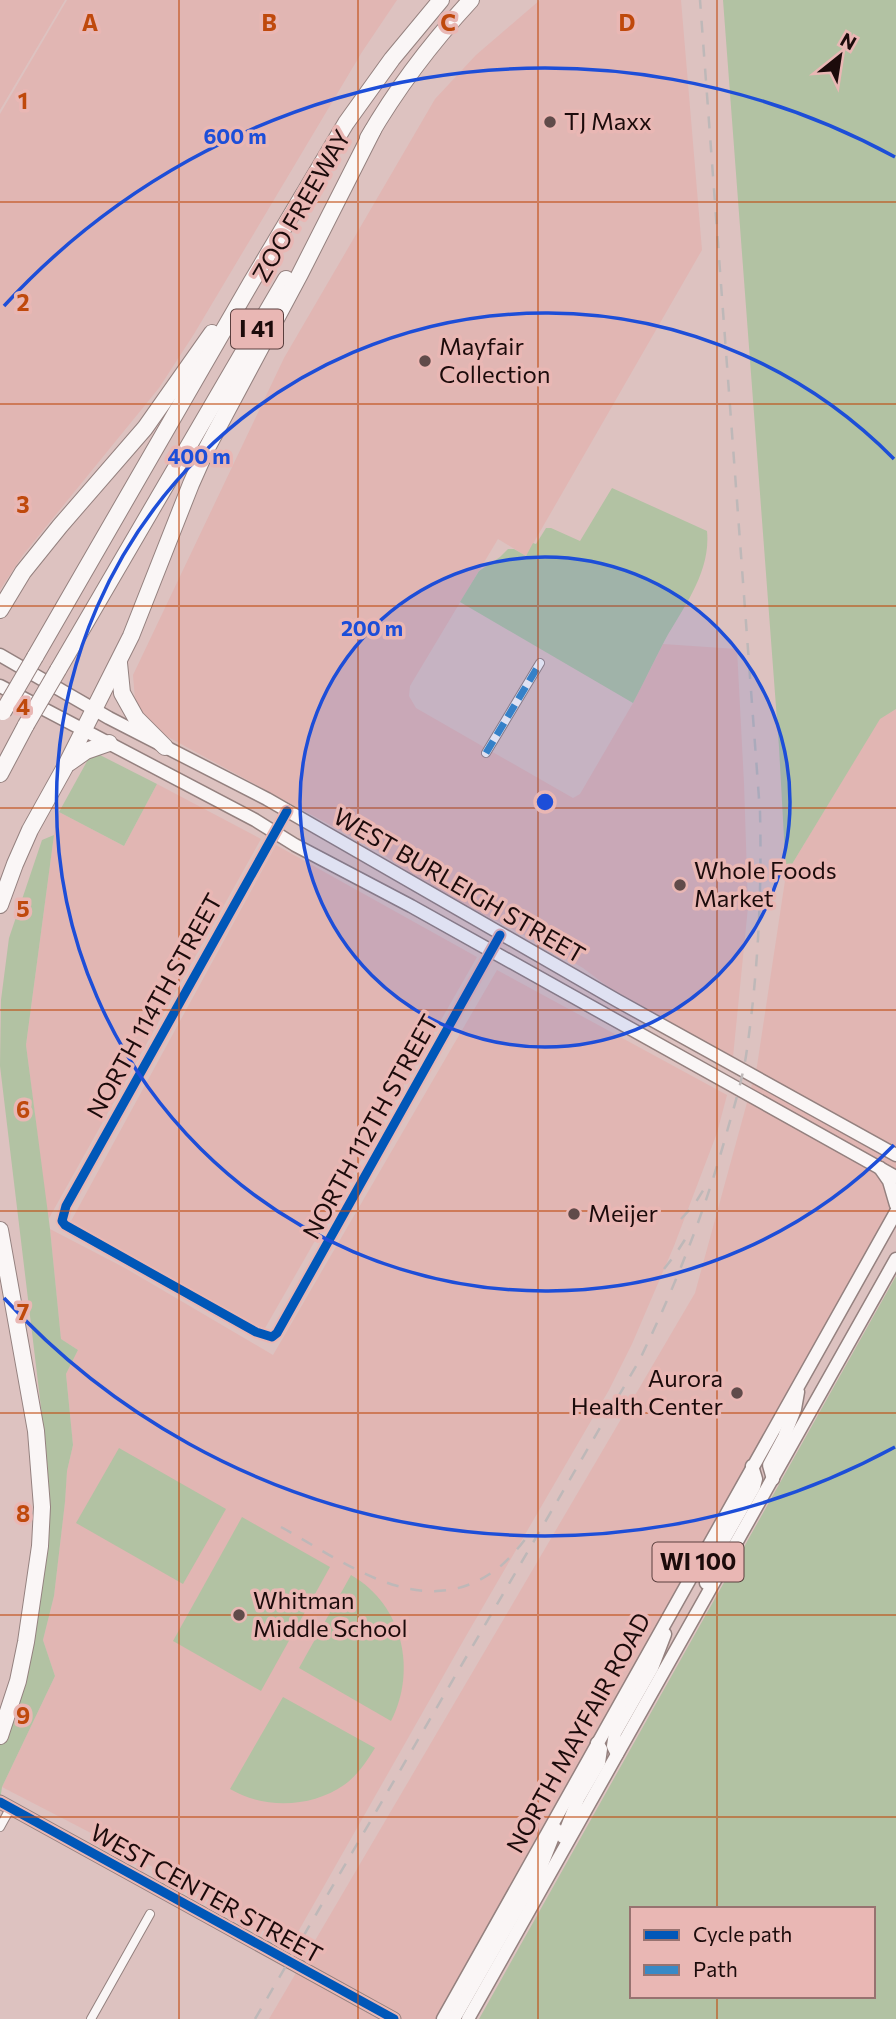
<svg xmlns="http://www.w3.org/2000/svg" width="896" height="2019" font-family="Commissioner,sans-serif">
	<rect width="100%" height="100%" fill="#ddc2c0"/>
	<g fill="#e1b6b3">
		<polygon points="0,0 65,0 0,110"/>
		<polygon points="67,0 397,0 362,52 194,334 159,388 23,555 0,590 0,114"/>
		<polygon points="540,0 681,0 702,250 526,556 498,539 410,686 409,696 416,708 573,798 580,794 633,703 663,644 737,649 744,783 748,907 733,1057 611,989 583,968 530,938 484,915 414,877 380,852 157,731 141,716 135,700 133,675 284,358 435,99 476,55"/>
		<polygon points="896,709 896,1201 435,2019 269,2019 695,1293 757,1066 786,874 880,718"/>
		<polygon points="157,784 261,839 48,1220 26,1045 54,835 59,812 124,846"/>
		<polygon points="276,845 477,957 264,1330 71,1221"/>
		<polygon points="497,970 727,1095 717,1133 674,1246 632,1344 609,1390 466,1636 290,1946 118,1847 2,1787 55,1676 43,1640 54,1596 65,1502 67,1471 73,1445 66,1374 78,1350 61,1339 50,1229 125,1268 273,1355"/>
	</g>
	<g fill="#b2c2a3" fill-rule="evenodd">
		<polygon points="723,0 896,0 896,709 880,719 786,874 779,747"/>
		<path d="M 612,488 L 707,531 C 711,572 684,606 665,640 C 654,661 644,682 633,703 L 460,602 L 479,571 L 500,557 L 508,549 L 514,549 L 526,556 L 533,543 L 536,544 L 546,528 L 551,528 L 580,541 Z"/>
		<polygon points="91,754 98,754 157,784 124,846 59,812"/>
		<polygon points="54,835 26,1045 50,1229 61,1339 78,1350 66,1374 73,1445 67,1471 65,1502 54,1596 43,1640 55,1676 2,1787 0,1801 0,1730 42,1579 50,1499 46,1449 0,1066 1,1000 9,938 42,840"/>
		<path d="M 896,1276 L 896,2019 L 479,2019 ZM 632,1909 L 873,1909 L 873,1996 L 632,1996 Z"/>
		<polygon points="119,1448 226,1509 183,1584 76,1523"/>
		<polygon points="242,1517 330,1567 261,1691 173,1641"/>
		<path d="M 351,1575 C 403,1605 417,1670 391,1721 L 299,1668 Z"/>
		<path d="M 283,1697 L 375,1748 C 367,1761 357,1776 344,1785 C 311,1808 264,1809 230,1789 Z"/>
	</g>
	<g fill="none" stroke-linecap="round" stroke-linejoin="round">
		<defs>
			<g id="street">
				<polyline points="486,753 540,663"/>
				<polyline points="287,811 66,1206 62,1221 65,1225 256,1332 272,1337 277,1333 500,935"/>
				<polyline points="0,1827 11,1807"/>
				<polyline points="91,2019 150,1914"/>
			</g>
			<g id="secondary">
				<polyline points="0,655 109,718 267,799 618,1001 896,1155"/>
				<polyline points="0,686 255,820 295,845 411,906 896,1177"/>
				<polyline points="0,1802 394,2019"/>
			</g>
			<g id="primary">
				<polyline points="880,1168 889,1181 896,1205"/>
				<polyline points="773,1479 769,1465 784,1437 795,1409 798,1392"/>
				<polyline points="706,1583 717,1552 754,1487 756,1479 752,1466"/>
				<polyline points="617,1754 613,1746 615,1733 652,1668 665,1634"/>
				<polyline points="563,1837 578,1799 599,1763 601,1749 597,1743"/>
				<polyline points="443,2019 896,1212"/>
				<polyline points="454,2019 541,1867 556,1829"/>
				<polyline points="468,2019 896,1259"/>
			</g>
			<g id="highway">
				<path d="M 368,138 C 397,88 432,42 471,0"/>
				<polyline points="0,610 23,572 60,526 145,428 212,333"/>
				<polyline points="35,657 252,281 346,123 392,59 441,0"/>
				<polyline points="119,663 122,693 136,718 165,747"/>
				<polyline points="58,670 286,279"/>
				<polyline points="69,763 86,751 109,743"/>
				<polyline points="0,774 26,725"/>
				<polyline points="0,905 15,864 30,830 65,767 131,636 191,484 207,448 300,274 373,130"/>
				<polyline points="0,1230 36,1431 42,1507 40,1546 26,1642 18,1681 0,1736"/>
			</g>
		</defs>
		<use href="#street" stroke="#94817f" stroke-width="10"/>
		<use href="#secondary" stroke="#94817f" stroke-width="15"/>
		<use href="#primary" stroke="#94817f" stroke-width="15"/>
		<use href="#highway" stroke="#94817f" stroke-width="18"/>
		<use href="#street" stroke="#faf6f6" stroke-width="8"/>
		<use href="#secondary" stroke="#faf6f6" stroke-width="12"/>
		<use href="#primary" stroke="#faf6f6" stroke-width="12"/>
		<use href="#highway" stroke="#faf6f6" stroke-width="16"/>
		<g stroke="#beb8b8" stroke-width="2.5" stroke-dasharray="12 12" stroke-linecap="butt">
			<polyline points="681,1219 694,1205 704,1189"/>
			<polyline points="664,1269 675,1255 686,1238"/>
			<path d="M 281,1527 C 348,1564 423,1624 497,1569 C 510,1559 520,1546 530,1533"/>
			<path d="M 255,2019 L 639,1361 C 676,1285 706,1209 728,1128 C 735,1104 742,1080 746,1056 C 758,975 762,893 760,812 L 700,0"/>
		</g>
		<defs>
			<g id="highway-bridge">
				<polyline points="3,712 35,657"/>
				<polyline points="26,725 58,670"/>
			</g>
		</defs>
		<use href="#highway-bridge" stroke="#94817f" stroke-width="18" stroke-linecap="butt"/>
		<use href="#highway-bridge" stroke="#faf6f6" stroke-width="16"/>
		<polyline stroke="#3889c6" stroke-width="7" stroke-dasharray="14 7" stroke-linecap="butt" points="486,753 540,663"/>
		<defs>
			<g id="cycleway">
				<polyline points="287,811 66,1206 62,1221 65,1225 256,1332 272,1337 277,1333 500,935"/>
				<polyline points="0,1802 394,2019"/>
			</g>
		</defs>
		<use href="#cycleway" stroke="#e9b7b4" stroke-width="13"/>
		<use href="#cycleway" stroke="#0057b8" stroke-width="9"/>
	</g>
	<path fill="none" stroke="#bf490c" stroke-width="2" stroke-opacity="0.55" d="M 179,0 L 179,2019M 358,0 L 358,2019M 538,0 L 538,2019M 717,0 L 717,1909M 0,202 L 896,202M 0,404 L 896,404M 0,606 L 896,606M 0,808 L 896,808M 0,1010 L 896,1010M 0,1211 L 896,1211M 0,1413 L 896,1413M 0,1615 L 896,1615M 0,1817 L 896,1817M 717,1996 L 717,2019"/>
	<circle cx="545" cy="802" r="245" fill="#1d4ed8" fill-opacity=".12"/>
	<g fill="none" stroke="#1d4ed8" stroke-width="3.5">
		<circle cx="545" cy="802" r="245"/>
		<path d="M894 1145A489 489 0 1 1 894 459"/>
		<path d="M895 1447A734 734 0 0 1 4 1298M4 306A734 734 0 0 1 895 157"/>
	</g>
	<g fill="#604b4a" stroke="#e9b7b4" stroke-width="2.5">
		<circle cx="550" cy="122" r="7"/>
		<circle cx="425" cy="361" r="7"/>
		<circle cx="680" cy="885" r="7"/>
		<circle cx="574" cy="1214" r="7"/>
		<circle cx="737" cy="1393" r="7"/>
		<circle cx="239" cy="1615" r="7"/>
	</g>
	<g text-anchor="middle" stroke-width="7" stroke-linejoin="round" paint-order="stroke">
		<g fill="#e9b7b4" stroke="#5a3f3e" stroke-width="2">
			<rect x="231" y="309.5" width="52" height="39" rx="5"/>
			<rect x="652.5" y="1542.5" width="91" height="39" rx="5"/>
		</g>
		<g font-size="23" font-weight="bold" fill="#1c0b0b">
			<text x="257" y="337">I 41</text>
			<text x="698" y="1570">WI 100</text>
		</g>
		<g font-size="24" fill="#1c0b0b" stroke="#e9b7b4" text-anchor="start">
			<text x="564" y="130">TJ Maxx</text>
			<text x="439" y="355">Mayfair<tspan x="439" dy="28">Collection</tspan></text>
			<text x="694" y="879">Whole Foods<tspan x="694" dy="28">Market</tspan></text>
			<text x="588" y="1222">Meijer</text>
			<text x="723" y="1387" text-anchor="end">Aurora<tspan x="723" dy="28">Health Center</tspan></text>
			<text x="253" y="1609">Whitman<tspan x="253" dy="28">Middle School</tspan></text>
		</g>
		<g font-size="24" fill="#1c0b0b" stroke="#e9b7b4">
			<text transform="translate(302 206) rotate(-60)" y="8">ZOO FREEWAY</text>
			<text transform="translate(459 886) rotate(30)" y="8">WEST BURLEIGH STREET</text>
			<text transform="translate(155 1006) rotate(-61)" y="8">NORTH 114TH STREET</text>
			<text transform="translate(371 1127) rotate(-61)" y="8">NORTH 112TH STREET</text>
			<text transform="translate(579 1733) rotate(-61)" y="8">NORTH MAYFAIR ROAD</text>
			<text transform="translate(206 1894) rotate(29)" y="8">WEST CENTER STREET</text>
		</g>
	</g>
	<g font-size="23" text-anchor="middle" font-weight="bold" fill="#bf490c" stroke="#e9b7b4" stroke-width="7" stroke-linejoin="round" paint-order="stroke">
		<text x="90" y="31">A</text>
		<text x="269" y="31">B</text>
		<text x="448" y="31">C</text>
		<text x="627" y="31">D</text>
		<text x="23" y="109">1</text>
		<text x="23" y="311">2</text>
		<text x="23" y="513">3</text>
		<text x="23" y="715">4</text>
		<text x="23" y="917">5</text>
		<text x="23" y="1118">6</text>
		<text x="23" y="1320">7</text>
		<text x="23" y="1522">8</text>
		<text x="23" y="1724">9</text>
	</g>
	<circle cx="545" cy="802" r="10" fill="#1d4ed8" stroke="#e9b7b4" stroke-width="3.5"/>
	<g font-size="21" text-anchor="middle" font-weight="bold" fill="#1d4ed8" stroke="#e9b7b4" stroke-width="7" stroke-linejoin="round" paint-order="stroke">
		<text x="235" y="144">600 m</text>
		<text x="199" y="464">400 m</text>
		<text x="372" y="636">200 m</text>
	</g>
	<rect x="630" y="1907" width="245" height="91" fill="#e9b7b4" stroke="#977270" stroke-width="2"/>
	<rect x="644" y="1930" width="35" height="10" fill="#0057b8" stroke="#977270" stroke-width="2"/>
	<text x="693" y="1942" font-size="21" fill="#1c0b0b">Cycle path</text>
	<rect x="644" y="1965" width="35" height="10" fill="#3889c6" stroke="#977270" stroke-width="2"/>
	<text x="693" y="1977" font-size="21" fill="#1c0b0b">Path</text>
	<g transform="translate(840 56) rotate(30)" stroke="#e9b7b4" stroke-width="5" paint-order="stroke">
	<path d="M0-5L12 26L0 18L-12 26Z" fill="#1c0b0b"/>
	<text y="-10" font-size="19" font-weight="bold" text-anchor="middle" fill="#1c0b0b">N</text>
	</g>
</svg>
